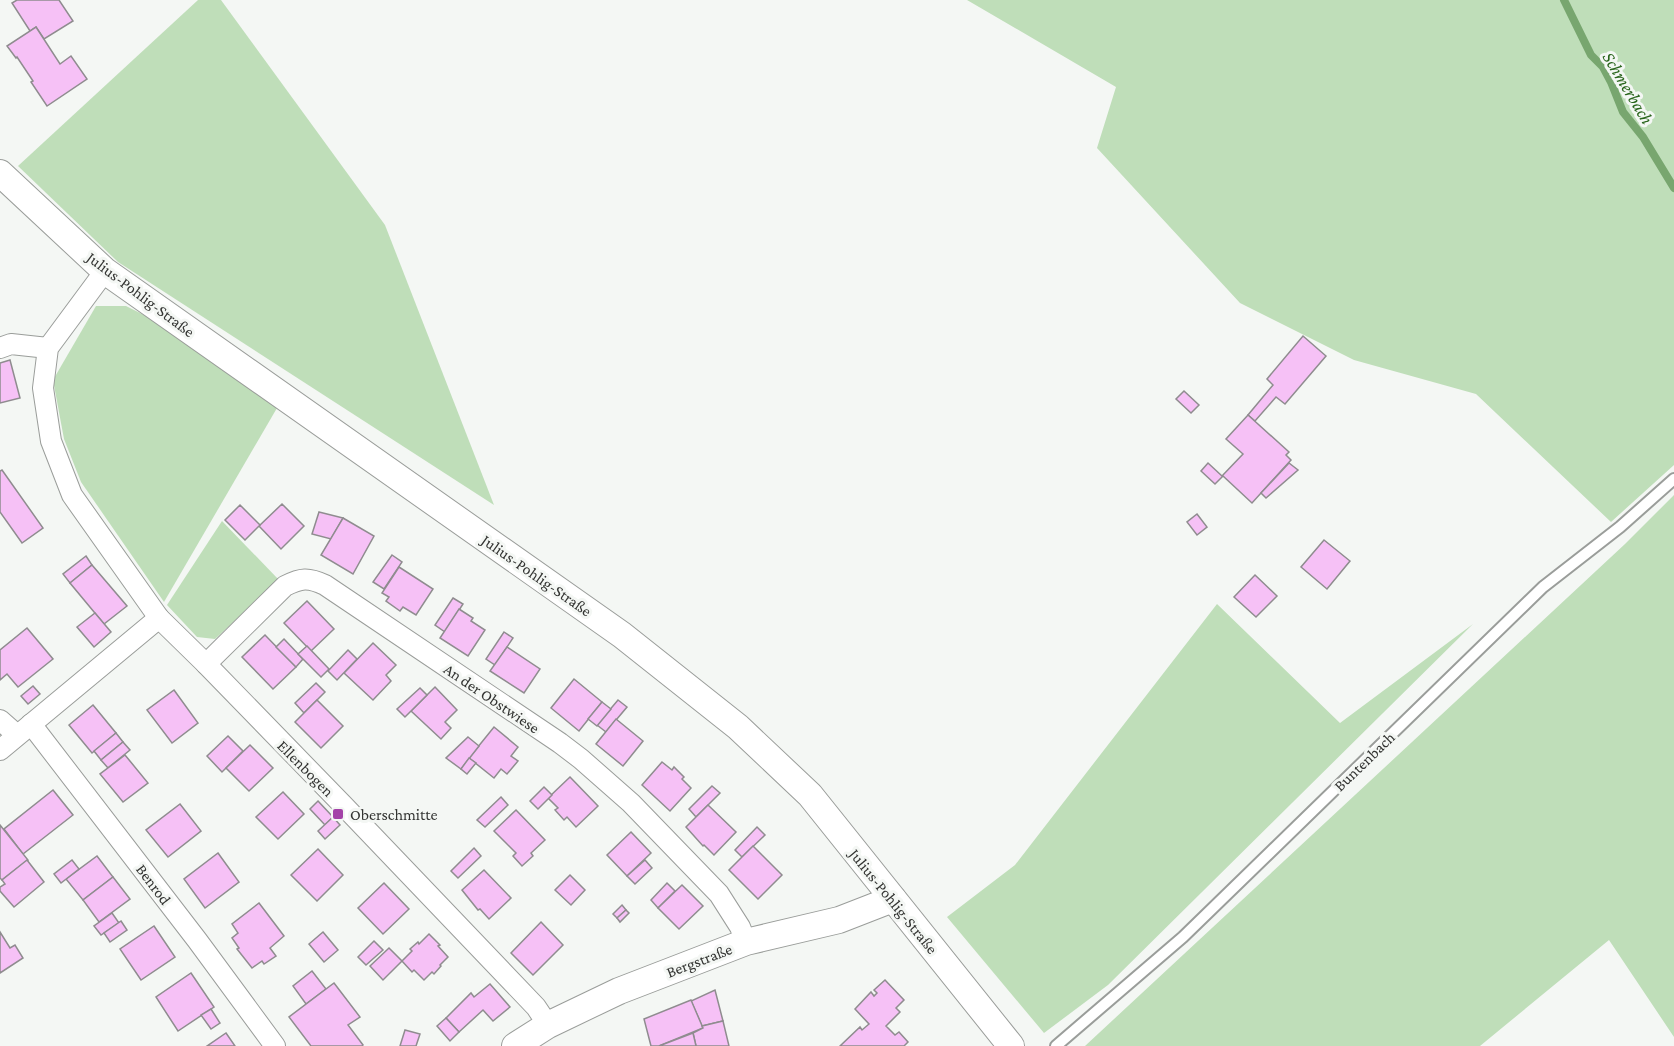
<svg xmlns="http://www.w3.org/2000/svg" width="1674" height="1046" font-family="'Crimson Pro',serif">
	<rect width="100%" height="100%" fill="#f4f7f4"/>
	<g fill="#bfdeb9">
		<polygon points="198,0 221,0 385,225 494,505 118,262 18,166"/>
		<polygon points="967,0 1674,0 1674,465 1611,522 1476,394 1354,360 1240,303 1097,148 1116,87"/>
		<polygon points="96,306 126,306 146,316 277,408 164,602 81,482 64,439 53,380"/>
		<polygon points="1674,495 1674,1037 1609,940 1480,1046 1085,1046 1625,544"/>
		<polygon points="222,521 279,580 215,639 197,637 167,605"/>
		<polygon points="1217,604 1340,723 1473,624 1108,985 1044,1033 947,917 1015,865"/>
	</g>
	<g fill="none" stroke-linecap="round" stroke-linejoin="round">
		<polyline stroke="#78a66f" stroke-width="8" points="1564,0 1591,55 1603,67 1611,82 1623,112 1643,137 1674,188"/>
	</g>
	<g fill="#f6c1f6" stroke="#8f8c8f" stroke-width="1.5">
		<polygon points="17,0 59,0 73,21 44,39 36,27 30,31 12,3"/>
		<polygon points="36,27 60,64 71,56 87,79 47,106 31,82 33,81 17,57 16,58 7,46"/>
		<polygon points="1303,336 1326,356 1285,404 1276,397 1255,421 1248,415 1273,385 1267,379"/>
		<polygon points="10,360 20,398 0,403 0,363"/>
		<polygon points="1184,391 1199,405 1191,413 1176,399"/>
		<polygon points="1248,415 1289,452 1286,455 1291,460 1252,503 1223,476 1215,484 1201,471 1208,463 1222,476 1243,454 1226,439"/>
		<polygon points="1289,463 1298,470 1266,498 1261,493"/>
		<polygon points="2,470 43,528 22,543 0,512 0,471"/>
		<polygon points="282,504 304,526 281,549 259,526"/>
		<polygon points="240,505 260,525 245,540 225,520"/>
		<polygon points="319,512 343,518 331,539 312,534"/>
		<polygon points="1197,514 1207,527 1197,535 1187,522"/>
		<polygon points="343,518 374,536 353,574 321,555"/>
		<polygon points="1324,540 1350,561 1327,589 1301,567"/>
		<polygon points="392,555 402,562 384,589 373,582"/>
		<polygon points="86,556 92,565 70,583 63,574"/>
		<polygon points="92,565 127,606 104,624 70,583"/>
		<polygon points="399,567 433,589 416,615 403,607 400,611 386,601 389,597 382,593"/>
		<polygon points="1255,575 1277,596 1256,617 1234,597"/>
		<polygon points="453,598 463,604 445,632 435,625"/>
		<polygon points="307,601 334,629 311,651 284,623"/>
		<polygon points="459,609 473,618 471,621 485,630 468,656 440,638"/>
		<polygon points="95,613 111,632 94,647 77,627"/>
		<polygon points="27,628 53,659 18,687 7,674 0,680 0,650"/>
		<polygon points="504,632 513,638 495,665 486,659"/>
		<polygon points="265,635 296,667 273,689 242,657"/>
		<polygon points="284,639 303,659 296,667 276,647"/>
		<polygon points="373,643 396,665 386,675 391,681 373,700 344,673"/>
		<polygon points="307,646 329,669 321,677 298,654"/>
		<polygon points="507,647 540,669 524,693 490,671"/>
		<polygon points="348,650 357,659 337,680 328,671"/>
		<polygon points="574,679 602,702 579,731 551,708"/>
		<polygon points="316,683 325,692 304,713 295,703"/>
		<polygon points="33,686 40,694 28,704 21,696"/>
		<polygon points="435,687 457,710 445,722 451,728 441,739 411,711"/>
		<polygon points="420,688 427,695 405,717 397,709"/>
		<polygon points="174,690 198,723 172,743 147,710"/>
		<polygon points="317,700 343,726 321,748 295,722"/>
		<polygon points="618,700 627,707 606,732 597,725"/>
		<polygon points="602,702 611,709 597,726 588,719"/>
		<polygon points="93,705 116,733 92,753 69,725"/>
		<polygon points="616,719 643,741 623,766 596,744"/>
		<polygon points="494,727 518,747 511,756 518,761 507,774 501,769 494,778 469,758"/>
		<polygon points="116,733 123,742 101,760 94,751"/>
		<polygon points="228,736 243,751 222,772 207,756"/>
		<polygon points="468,737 479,746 461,769 446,758"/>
		<polygon points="123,742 130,750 108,768 101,760"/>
		<polygon points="250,745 273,768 249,791 226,768"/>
		<polygon points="125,755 148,783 123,802 100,774"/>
		<polygon points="469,758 476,763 467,774 461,769"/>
		<polygon points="662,762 672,770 674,767 684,777 682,779 691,788 670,811 642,785"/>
		<polygon points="570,777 598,806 576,827 567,817 564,820 555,810 558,808 548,798"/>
		<polygon points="712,786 720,793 696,817 689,809"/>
		<polygon points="544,787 552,795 538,809 530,801"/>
		<polygon points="53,790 73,815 23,854 4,829"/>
		<polygon points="283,792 304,814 278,839 256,817"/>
		<polygon points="501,797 508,805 485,827 477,820"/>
		<polygon points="318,801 333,817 325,825 310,809"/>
		<polygon points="180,804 201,831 168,857 146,830"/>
		<polygon points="708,805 736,832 714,855 704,845 703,846 686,827"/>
		<polygon points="516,810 545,840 531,853 533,856 522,866 513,856 516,853 494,831"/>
		<polygon points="333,817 340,825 325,839 318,831"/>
		<polygon points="0,825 28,860 2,880 0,878"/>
		<polygon points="757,827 765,835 742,857 735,850"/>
		<polygon points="631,832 651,853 627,876 607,855"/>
		<polygon points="753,846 782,875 758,899 729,870"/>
		<polygon points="474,848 481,856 458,878 451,871"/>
		<polygon points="318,849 343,875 317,901 291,875"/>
		<polygon points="218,853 239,882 205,908 184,879"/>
		<polygon points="97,856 113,877 83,900 66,879"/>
		<polygon points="27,860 44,882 14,907 0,891 0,887 5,884 2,880"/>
		<polygon points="72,860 79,869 61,883 54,874"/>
		<polygon points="645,860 652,868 635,884 627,876"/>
		<polygon points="484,870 511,898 489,919 480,909 478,910 462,890"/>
		<polygon points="570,875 585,890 571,905 555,890"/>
		<polygon points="113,877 130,899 99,922 83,900"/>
		<polygon points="384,883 409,909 383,934 358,908"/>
		<polygon points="667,883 675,891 658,908 651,900"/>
		<polygon points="682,885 703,906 679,929 658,908"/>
		<polygon points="259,903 284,936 270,948 276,956 264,964 262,961 252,968 237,949 239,948 232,938 238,933 232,924"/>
		<polygon points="622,905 626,910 617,918 613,914"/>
		<polygon points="626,910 629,913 620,922 617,918"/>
		<polygon points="112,913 119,923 101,935 94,926"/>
		<polygon points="121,921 127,930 110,942 104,933"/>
		<polygon points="541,922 563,945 533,975 511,953"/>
		<polygon points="154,926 175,957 141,980 120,949"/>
		<polygon points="0,932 10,948 15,945 23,958 0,973"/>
		<polygon points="323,932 338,950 324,962 309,944"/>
		<polygon points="429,934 440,945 438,946 448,957 440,965 441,966 434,974 432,972 424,980 414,970 412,972 402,961 412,951 410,949 418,942 419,944"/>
		<polygon points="374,941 383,950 366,965 358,957"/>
		<polygon points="389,948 402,961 383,980 370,966"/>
		<polygon points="312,971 326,989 306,1004 293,986"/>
		<polygon points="191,973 214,1007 178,1031 156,997"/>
		<polygon points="885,980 904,1000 896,1008 900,1012 886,1026 895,1035 899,1032 908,1042 904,1046 840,1046 860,1027 862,1030 869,1024 855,1009 871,992 874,996 877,993 874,990"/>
		<polygon points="334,983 360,1017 348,1025 363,1045 362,1046 311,1046 289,1017"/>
		<polygon points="490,984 510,1007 493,1021 483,1010 459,1032 446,1018 471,993 474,997"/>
		<polygon points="715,990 723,1021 702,1026 691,1001"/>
		<polygon points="691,1000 703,1028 659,1046 651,1046 644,1019"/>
		<polygon points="211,1009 220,1023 211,1029 201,1015"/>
		<polygon points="446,1018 459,1032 450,1041 437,1026"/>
		<polygon points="723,1021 729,1046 696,1046 693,1033 703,1028 702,1026"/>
		<polygon points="405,1030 420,1034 416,1046 400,1046"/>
		<polygon points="226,1033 235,1046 207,1046"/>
		<polygon points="693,1033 696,1046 659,1046"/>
	</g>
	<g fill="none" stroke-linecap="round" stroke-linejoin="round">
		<defs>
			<polyline id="service" points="1056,1046 1183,937 1543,587 1620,527 1674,479"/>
			<g id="minor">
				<polyline points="105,271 48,348 43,388 51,441 72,495 159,618 206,664 343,805 536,1007 548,1025"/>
				<polyline points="0,348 11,344 48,348"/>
				<path d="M 206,664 L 285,586 C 301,578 308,577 325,585 L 560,743 L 581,759 L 631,803 L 719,894 L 740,927 L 746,942"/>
				<polyline points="0,720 17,735"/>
				<polyline points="31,724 197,940 275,1046"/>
				<polyline points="0,750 159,618"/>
			</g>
			<g id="tertiary">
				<polyline points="0,173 105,271 622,635 738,727 810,795 1011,1046"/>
				<polyline points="515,1046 548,1025 619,991 746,942 839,920 893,899"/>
			</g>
		</defs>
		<use href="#service" stroke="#9a9d9a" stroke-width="14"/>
		<use href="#minor" stroke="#9a9d9a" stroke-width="22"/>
		<use href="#tertiary" stroke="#9a9d9a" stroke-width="28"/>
		<use href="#service" stroke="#fff" stroke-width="10"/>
		<use href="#minor" stroke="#fff" stroke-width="20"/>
		<use href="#tertiary" stroke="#fff" stroke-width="26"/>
	</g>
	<rect fill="#a442a8" stroke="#f4f7f4" stroke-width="2" x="332" y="808" width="12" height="12" rx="3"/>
	<g text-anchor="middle" stroke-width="6" stroke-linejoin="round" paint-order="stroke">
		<g font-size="16" fill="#333432" stroke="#f4f7f4">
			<text transform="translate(141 294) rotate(37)" y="6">Julius-Pohlig-Straße</text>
			<text transform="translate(537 575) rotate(35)" y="6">Julius-Pohlig-Straße</text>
			<text transform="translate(492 698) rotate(34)" y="6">An der Obstwiese</text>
			<text transform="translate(1364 761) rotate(-44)" y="6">Buntenbach</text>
			<text transform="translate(306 768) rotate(45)" y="6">Ellenbogen</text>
			<text transform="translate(154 884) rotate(53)" y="6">Benrod</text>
			<text transform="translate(894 901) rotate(51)" y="6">Julius-Pohlig-Straße</text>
			<text transform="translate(699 960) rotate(-21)" y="6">Bergstraße</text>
		</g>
		<g font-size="16" fill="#333432" stroke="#f4f7f4" text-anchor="start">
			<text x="350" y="820">Oberschmitte</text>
		</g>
		<g font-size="18" font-style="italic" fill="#29651c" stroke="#f4f7f4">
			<text transform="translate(1628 88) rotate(59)" y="6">Schmerbach</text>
		</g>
	</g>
</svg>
